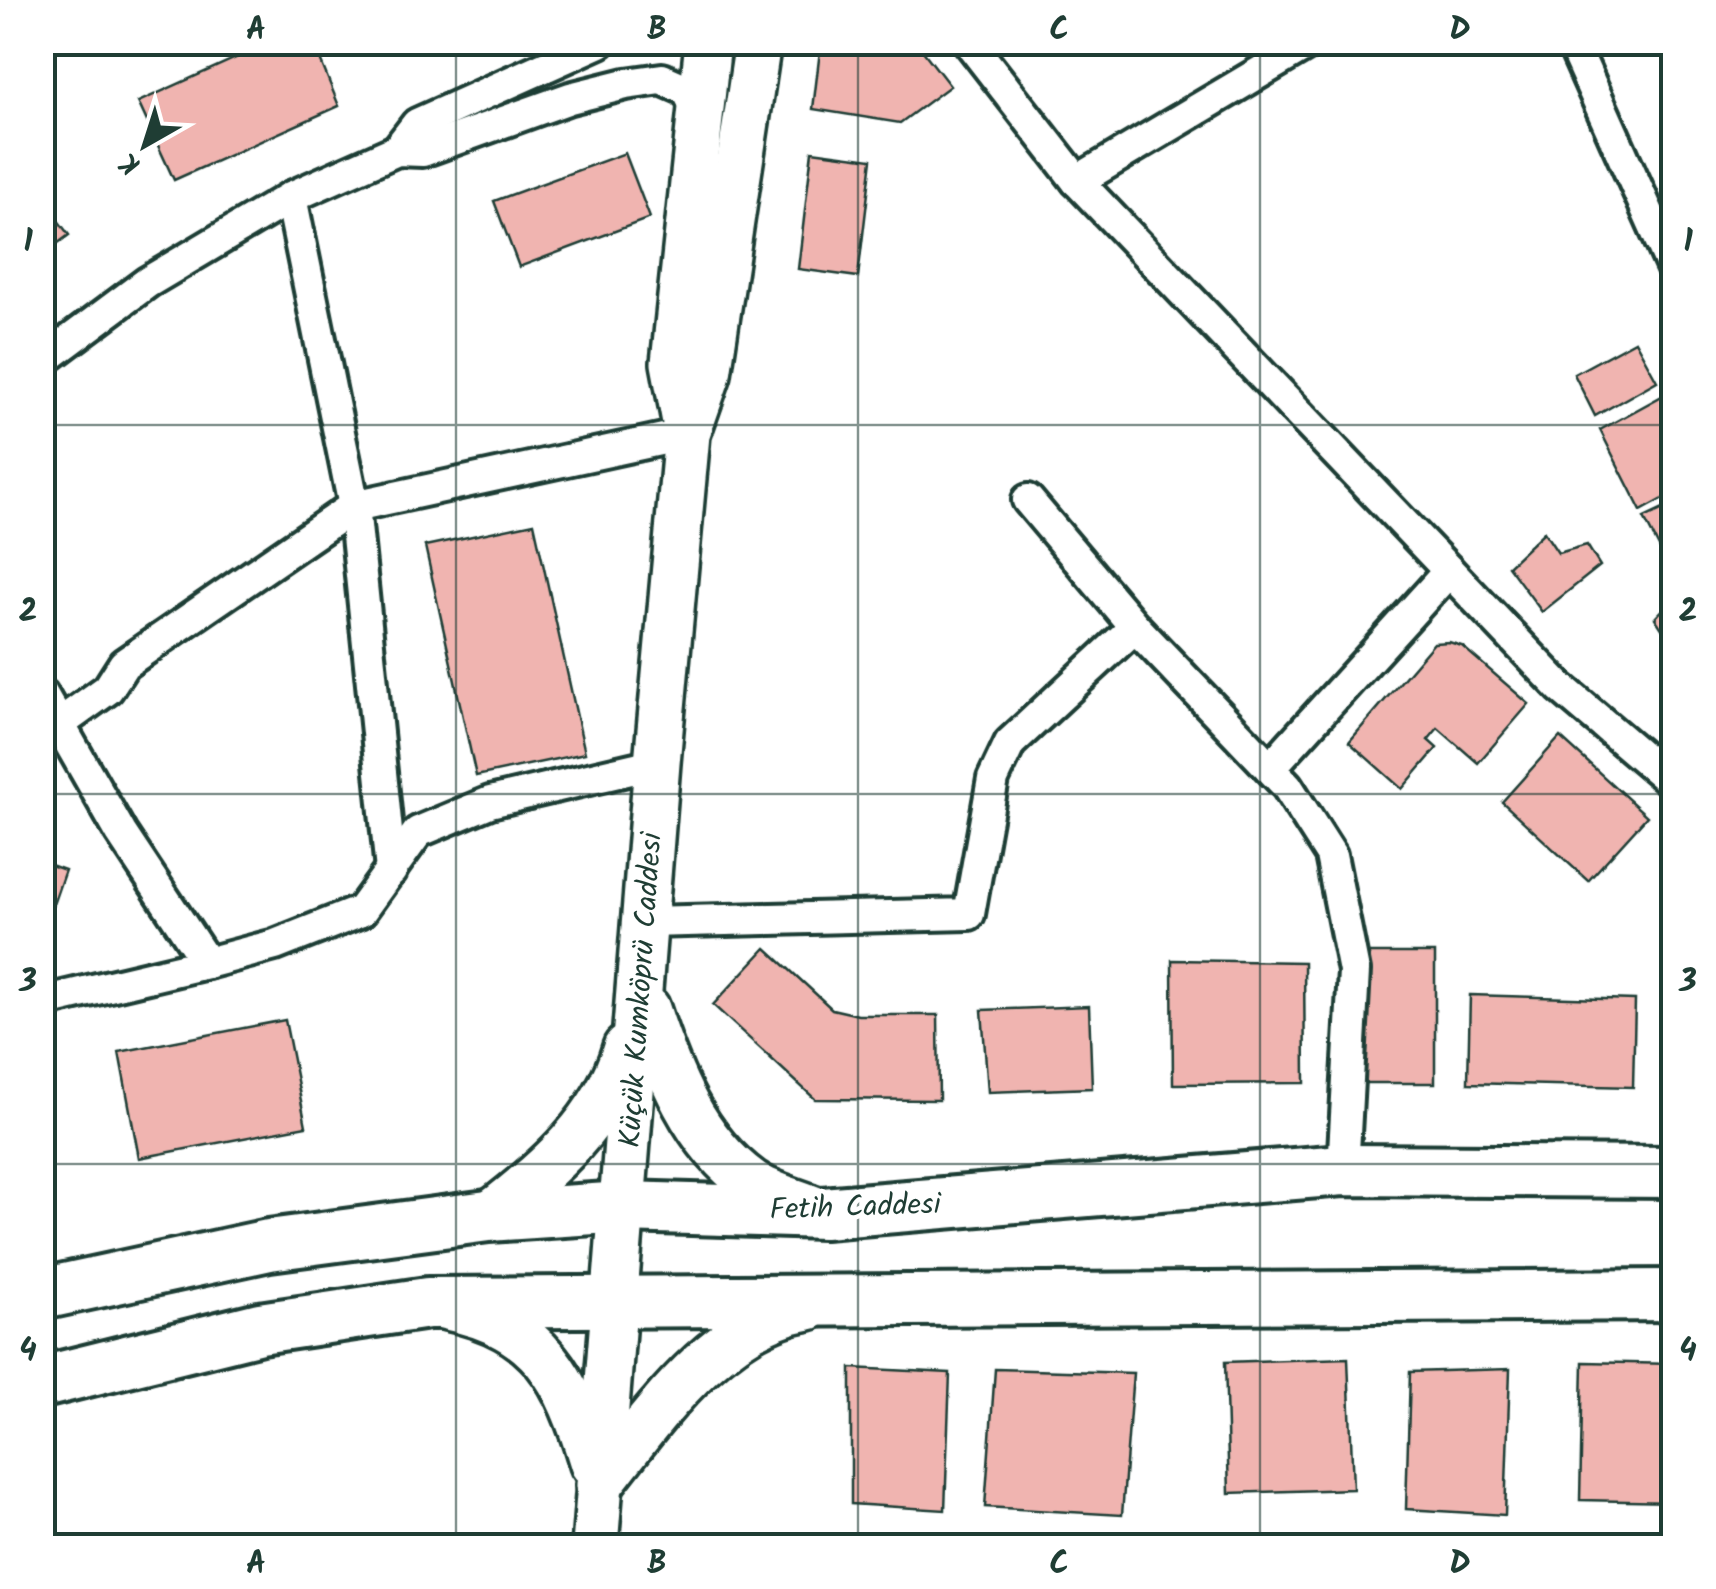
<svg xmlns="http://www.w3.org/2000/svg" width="1716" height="1589" font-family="Kalam,sans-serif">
	<rect width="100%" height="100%" fill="#fff"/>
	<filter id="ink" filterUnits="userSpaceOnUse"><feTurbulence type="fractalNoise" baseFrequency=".01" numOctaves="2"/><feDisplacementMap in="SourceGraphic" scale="20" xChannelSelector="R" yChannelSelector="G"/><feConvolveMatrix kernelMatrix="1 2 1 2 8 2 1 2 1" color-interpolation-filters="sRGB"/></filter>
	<g filter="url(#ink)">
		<g fill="#f0b4b0" stroke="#1f3d34" stroke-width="2.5">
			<polygon points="271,42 313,42 339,106 174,180 138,102"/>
			<polygon points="821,42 916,42 950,86 900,123 813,109"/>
			<polygon points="812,151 872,159 858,277 798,269"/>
			<polygon points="625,153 650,218 519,267 494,201"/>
			<polygon points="42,199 69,235 42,255"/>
			<polygon points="1635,341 1657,381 1595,416 1574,374"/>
			<polygon points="1662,396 1674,419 1674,493 1641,511 1600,430"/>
			<polygon points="1674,504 1674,556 1665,559 1644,518"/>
			<polygon points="534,523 585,753 476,776 425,546"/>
			<polygon points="1544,532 1558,553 1587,545 1600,566 1542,612 1508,566"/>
			<polygon points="1673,599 1674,599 1674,647 1655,618"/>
			<polygon points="1449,642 1462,646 1529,704 1478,763 1438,728 1428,740 1437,748 1402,789 1349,742 1434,643"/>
			<polygon points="1560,737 1647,816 1588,881 1502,802"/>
			<polygon points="42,862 65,870 42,936"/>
			<polygon points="766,948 832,1009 858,1015 938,1015 939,1100 815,1099 713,1005"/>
			<polygon points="1362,953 1435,953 1435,1083 1363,1083"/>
			<polygon points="1172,960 1304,962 1305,1083 1173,1084"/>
			<polygon points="1470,995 1635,1000 1633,1087 1468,1083"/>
			<polygon points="1089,1006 1092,1088 988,1092 982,1010"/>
			<polygon points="285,1020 306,1126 139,1158 119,1052"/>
			<polygon points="1348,1358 1353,1489 1229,1493 1225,1362"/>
			<polygon points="1583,1362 1674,1364 1674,1502 1580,1500"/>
			<polygon points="851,1368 950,1373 945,1510 851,1504"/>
			<polygon points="995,1369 1133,1373 1122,1515 985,1507"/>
			<polygon points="1510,1369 1505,1515 1406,1509 1410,1372"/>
		</g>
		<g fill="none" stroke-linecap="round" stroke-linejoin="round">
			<defs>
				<g id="street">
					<polyline points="969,42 1077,181 1560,687 1674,784"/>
					<polyline points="1572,42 1674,271"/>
					<polyline points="397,150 417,124 600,42"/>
					<polyline points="1077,181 1311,42"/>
					<polyline points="291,197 354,506 391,871"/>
					<polyline points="42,361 148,282 291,197 397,150 423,151 570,98 626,84 662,79 687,90 699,114"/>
					<polyline points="1028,500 1135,627"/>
					<polyline points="42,694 121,833 207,963 275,945 361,911 418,832 490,802 657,763"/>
					<polyline points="62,722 108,689 124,664 354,506 687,434"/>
					<polyline points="1270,768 1449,571"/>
					<polyline points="647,922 969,914 993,779 1010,743 1135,627 1287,786 1331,855 1354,971 1343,1170"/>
					<polyline points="42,1002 207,963"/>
				</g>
				<g id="secondary">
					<polyline points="687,432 674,363 708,42"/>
					<path d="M 647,1009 C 668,1073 694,1141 751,1182 C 768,1195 796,1201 816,1210"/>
					<path d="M 488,1216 C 547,1171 605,1121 626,1048"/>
					<path d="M 447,1307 C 542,1326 567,1378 593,1464"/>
					<path d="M 599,1485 C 653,1417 717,1321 809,1307"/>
					<polyline points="595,1546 657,763 687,434 708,374 758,42"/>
				</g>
				<g id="primary">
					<polyline points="42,1294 269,1245 488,1216 624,1207 823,1213 1343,1170 1674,1172"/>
					<polyline points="42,1382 260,1328 428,1303 1674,1295"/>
				</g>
			</defs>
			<use href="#street" stroke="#1f3d34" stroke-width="38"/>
			<use href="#secondary" stroke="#1f3d34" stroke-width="52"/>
			<use href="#primary" stroke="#1f3d34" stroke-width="58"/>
			<use href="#street" stroke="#fff" stroke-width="30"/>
			<use href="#secondary" stroke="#fff" stroke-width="45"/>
			<use href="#primary" stroke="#fff" stroke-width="50"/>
		</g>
	</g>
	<path fill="none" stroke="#1f3d34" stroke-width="2.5" stroke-opacity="0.55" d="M 456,42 L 456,1546M 858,42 L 858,1546M 1260,42 L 1260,1546M 42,425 L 1674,425M 42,794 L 1674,794M 42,1164 L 1674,1164"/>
	<g text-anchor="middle" stroke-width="9" stroke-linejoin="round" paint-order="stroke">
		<g font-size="30" fill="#1f3d34" stroke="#fff">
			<text transform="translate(640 990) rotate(-86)" y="10">Küçük Kumköprü Caddesi</text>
			<text transform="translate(855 1206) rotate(-2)" y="10">Fetih Caddesi</text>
		</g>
	</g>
	<rect width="1716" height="1589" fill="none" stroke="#fff" stroke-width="110"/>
	<g transform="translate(145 145) rotate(219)" stroke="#ffffff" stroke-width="8" paint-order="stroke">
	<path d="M0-8L18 38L0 25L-18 38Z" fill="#1f3d34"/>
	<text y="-15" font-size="28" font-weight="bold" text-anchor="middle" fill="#1f3d34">K</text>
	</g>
	<rect x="55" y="55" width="1606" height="1479" fill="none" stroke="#1f3d34" stroke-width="4"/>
	<g font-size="32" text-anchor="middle" font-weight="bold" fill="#1f3d34">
		<text x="256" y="39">A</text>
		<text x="657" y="39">B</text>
		<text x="1059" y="39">C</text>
		<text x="1460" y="39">D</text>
		<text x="28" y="251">1</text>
		<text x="1688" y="251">1</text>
		<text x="28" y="621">2</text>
		<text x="1688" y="621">2</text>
		<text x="28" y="991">3</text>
		<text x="1688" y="991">3</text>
		<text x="28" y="1360">4</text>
		<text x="1688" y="1360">4</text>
		<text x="256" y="1573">A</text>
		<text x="657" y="1573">B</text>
		<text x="1059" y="1573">C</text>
		<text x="1460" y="1573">D</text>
	</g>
</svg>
